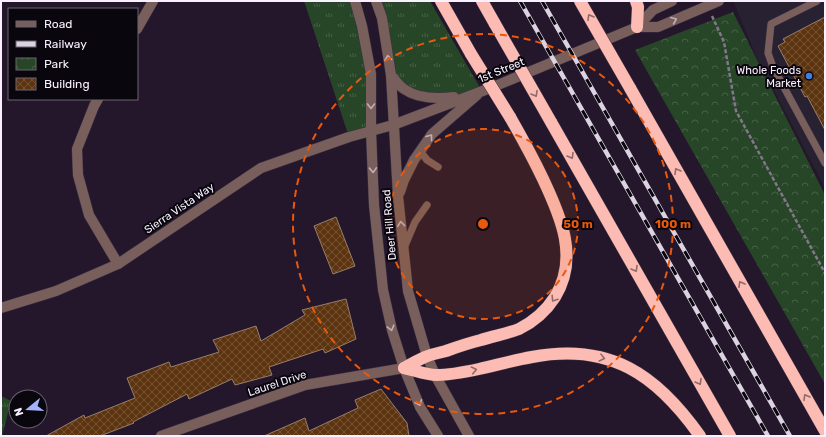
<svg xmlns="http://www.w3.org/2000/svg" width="826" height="437" font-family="Rubik,sans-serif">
	<defs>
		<pattern id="grass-tufts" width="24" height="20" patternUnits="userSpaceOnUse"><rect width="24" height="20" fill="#274627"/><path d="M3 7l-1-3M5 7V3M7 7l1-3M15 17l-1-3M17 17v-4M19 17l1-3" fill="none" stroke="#476147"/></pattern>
		<pattern id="park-crowns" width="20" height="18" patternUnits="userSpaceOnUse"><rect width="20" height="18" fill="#274627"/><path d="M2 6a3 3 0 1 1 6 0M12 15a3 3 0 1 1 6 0" fill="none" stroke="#476147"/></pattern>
		<pattern id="building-cross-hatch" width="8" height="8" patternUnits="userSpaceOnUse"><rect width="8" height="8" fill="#5d3410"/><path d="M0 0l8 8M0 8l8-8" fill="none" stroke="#755234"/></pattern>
	</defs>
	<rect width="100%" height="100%" fill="#24172c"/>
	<polygon fill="#272131" points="733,1 825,1 825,188 757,58"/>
	<g fill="url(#grass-tufts)">
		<polygon points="304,1 355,1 362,26 371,131 349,137"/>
		<polygon points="376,1 430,1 457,48 482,91 470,95 418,96 391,75"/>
		<polygon points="1,396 11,401 2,436 1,436"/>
	</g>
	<polygon fill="url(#park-crowns)" points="733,12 825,195 825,384 635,50"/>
	<g fill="url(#building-cross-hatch)" stroke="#977e6a">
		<polygon points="825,17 825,130 807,96 805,97 778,46 785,42 783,39"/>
		<polygon points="336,217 355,266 333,274 314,226"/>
		<polygon points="346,299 356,339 325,353 323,349 269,367 272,375 235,385 232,379 189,399 187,394 133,422 134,423 100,436 46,436 84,415 85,418 135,398 127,378 169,362 171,367 219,352 213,340 256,326 261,341 305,315 302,310"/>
		<polygon points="381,389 407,423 409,436 264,436 305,418 309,431 358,408 355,400"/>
	</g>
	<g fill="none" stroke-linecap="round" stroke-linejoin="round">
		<defs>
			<g id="service">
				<polyline points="817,1 771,24 768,53 773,67 825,163"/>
				<polyline points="420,151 427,160 438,167"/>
				<polyline points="404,248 415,222 427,205"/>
			</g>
			<g id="minor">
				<polyline points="137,29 153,1"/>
				<polyline points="98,99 94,106 77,149 78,175 89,215 118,264"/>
				<polyline points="1,308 56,291 118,264 261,168 349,137 371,131"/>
				<polyline points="161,436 305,385 404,368"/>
			</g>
			<g id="tertiary">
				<polyline points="355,1 362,26 371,74 371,131 374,205 383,290 392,330 404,368 420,407 438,436"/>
				<polyline points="376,1 382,18 391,75 398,196 408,291 427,356 435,375 469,436"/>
				<polyline points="637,27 653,10 672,1"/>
				<path d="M 391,75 C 395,80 399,86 404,89 C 418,99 437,99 454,97"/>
				<polyline points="371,131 393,125 493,87 637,27 658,27 719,1"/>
				<polyline points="400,192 404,180 414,160 432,134 477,95"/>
			</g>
			<g id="motorway">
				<polyline points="441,1 471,54"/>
				<polyline points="482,1 495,24"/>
				<polyline points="636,1 638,7 637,27"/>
				<polyline points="630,88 825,431"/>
				<polyline points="551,122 730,436"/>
				<path d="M 404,368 C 411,364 418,360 425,357 C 432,354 439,353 446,351 C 457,347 469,343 481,340 C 493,336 506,334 519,329 C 533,322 546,311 555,297 C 579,258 561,217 543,179 C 533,158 522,138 510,117"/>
				<path d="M 404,368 C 414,370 426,375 437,375 C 451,375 465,372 479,369 C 497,365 515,360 532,357 C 610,342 657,375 700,436"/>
			</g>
		</defs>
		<use href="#service" stroke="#3e3145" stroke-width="8"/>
		<use href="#minor" stroke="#3e3145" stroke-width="11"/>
		<use href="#tertiary" stroke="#3e3145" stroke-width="11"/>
		<use href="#motorway" stroke="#3e3145" stroke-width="13"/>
		<polyline stroke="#83788a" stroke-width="2.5" stroke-dasharray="4 2" stroke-linecap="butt" points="712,16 724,42 736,111 825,273"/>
		<use href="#service" stroke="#795f5b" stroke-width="7"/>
		<use href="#minor" stroke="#795f5b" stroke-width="10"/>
		<use href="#tertiary" stroke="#795f5b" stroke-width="10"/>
		<use href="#motorway" stroke="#fcbcb3" stroke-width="12"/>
		<defs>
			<g id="rail">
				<polyline points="520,1 768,436"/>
				<polyline points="542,1 790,436"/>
			</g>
		</defs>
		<use href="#rail" stroke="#dcd3e2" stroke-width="4.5"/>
		<use href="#rail" stroke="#0a060e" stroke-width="3" stroke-dasharray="9" stroke-linecap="butt"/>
		<defs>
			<g id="motorway-bridge">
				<polyline points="580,1 630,88"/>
				<polyline points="495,24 551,122"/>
				<polyline points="471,54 510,117"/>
			</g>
		</defs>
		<use href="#motorway-bridge" stroke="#3e3145" stroke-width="13" stroke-linecap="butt"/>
		<use href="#motorway-bridge" stroke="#fcbcb3" stroke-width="12"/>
	</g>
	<defs><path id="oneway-chevron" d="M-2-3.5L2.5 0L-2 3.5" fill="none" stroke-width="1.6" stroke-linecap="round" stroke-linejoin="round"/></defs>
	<g stroke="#8f6a69">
		<use href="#oneway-chevron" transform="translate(590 17) rotate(-120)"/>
		<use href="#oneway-chevron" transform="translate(535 94) rotate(60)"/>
		<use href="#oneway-chevron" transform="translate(571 156) rotate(60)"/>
		<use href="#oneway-chevron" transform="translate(677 171) rotate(-120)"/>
		<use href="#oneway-chevron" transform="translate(635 269) rotate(60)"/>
		<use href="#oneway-chevron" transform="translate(741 284) rotate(-120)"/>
		<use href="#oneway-chevron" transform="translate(554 299) rotate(123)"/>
		<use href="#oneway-chevron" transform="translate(602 358) rotate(14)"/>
		<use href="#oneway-chevron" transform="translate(474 370) rotate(-12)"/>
		<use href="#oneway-chevron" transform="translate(699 382) rotate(60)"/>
		<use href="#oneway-chevron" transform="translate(806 397) rotate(-120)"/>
	</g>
	<g stroke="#bfafb5">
		<use href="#oneway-chevron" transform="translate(674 20) rotate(-23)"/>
		<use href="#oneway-chevron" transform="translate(388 58) rotate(-98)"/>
		<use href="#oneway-chevron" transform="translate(371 106) rotate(90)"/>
		<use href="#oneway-chevron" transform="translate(430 137) rotate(-53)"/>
		<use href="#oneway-chevron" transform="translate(373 170) rotate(88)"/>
		<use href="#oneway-chevron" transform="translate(401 224) rotate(-96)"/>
		<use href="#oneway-chevron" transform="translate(391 328) rotate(75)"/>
		<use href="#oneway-chevron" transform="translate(419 403) rotate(66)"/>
	</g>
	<circle cx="483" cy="224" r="95" fill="#e8590c" fill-opacity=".12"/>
	<g fill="none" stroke="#e8590c" stroke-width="2" stroke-dasharray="7 5">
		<circle cx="483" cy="224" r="95"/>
		<circle cx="483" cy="224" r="190"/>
	</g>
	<circle fill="#3f7fe0" stroke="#0a060e" stroke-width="1.5" cx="809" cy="76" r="4"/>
	<g text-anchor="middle" stroke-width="4" stroke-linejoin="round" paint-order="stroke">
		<g font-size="11" fill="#f9f1ff" stroke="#0a060e">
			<text transform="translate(501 70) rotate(-22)" y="4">1st Street</text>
			<text transform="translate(179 208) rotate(-34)" y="4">Sierra Vista Way</text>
			<text transform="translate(389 225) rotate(-95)" y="4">Deer Hill Road</text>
			<text transform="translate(277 383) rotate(-18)" y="4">Laurel Drive</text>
		</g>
		<g font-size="11" fill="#f9f1ff" stroke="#0a060e" text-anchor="end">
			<text x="801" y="74">Whole Foods<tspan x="801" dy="13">Market</tspan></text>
		</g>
	</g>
	<circle cx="483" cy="224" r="6" fill="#e8590c" stroke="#0a060e" stroke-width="2"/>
	<g font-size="12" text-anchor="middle" font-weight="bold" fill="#e8590c" stroke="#0a060e" stroke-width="4" stroke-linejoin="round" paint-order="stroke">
		<text x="578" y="228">50 m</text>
		<text x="673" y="228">100 m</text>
	</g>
	<rect width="826" height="437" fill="none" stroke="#f9f1ff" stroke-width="4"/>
	<rect x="8" y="8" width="130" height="92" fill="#0a060e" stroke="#6a646e"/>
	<rect x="16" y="21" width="20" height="6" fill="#795f5b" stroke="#6a646e"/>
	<text x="44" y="28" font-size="12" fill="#f9f1ff">Road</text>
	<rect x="16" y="41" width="20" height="6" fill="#dcd3e2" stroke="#6a646e"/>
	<text x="44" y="48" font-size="12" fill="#f9f1ff">Railway</text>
	<rect x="16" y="58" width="20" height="12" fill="url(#park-crowns)" stroke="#6a646e"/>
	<text x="44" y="68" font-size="12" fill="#f9f1ff">Park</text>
	<rect x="16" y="78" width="20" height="12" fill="url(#building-cross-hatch)" stroke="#6a646e"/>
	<text x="44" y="88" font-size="12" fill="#f9f1ff">Building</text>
	<g transform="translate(28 409) rotate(252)"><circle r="19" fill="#0a060e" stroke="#6a646e"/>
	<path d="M0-3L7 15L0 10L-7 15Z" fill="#a4b2fc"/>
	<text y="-6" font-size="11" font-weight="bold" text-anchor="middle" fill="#f9f1ff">N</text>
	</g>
</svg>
